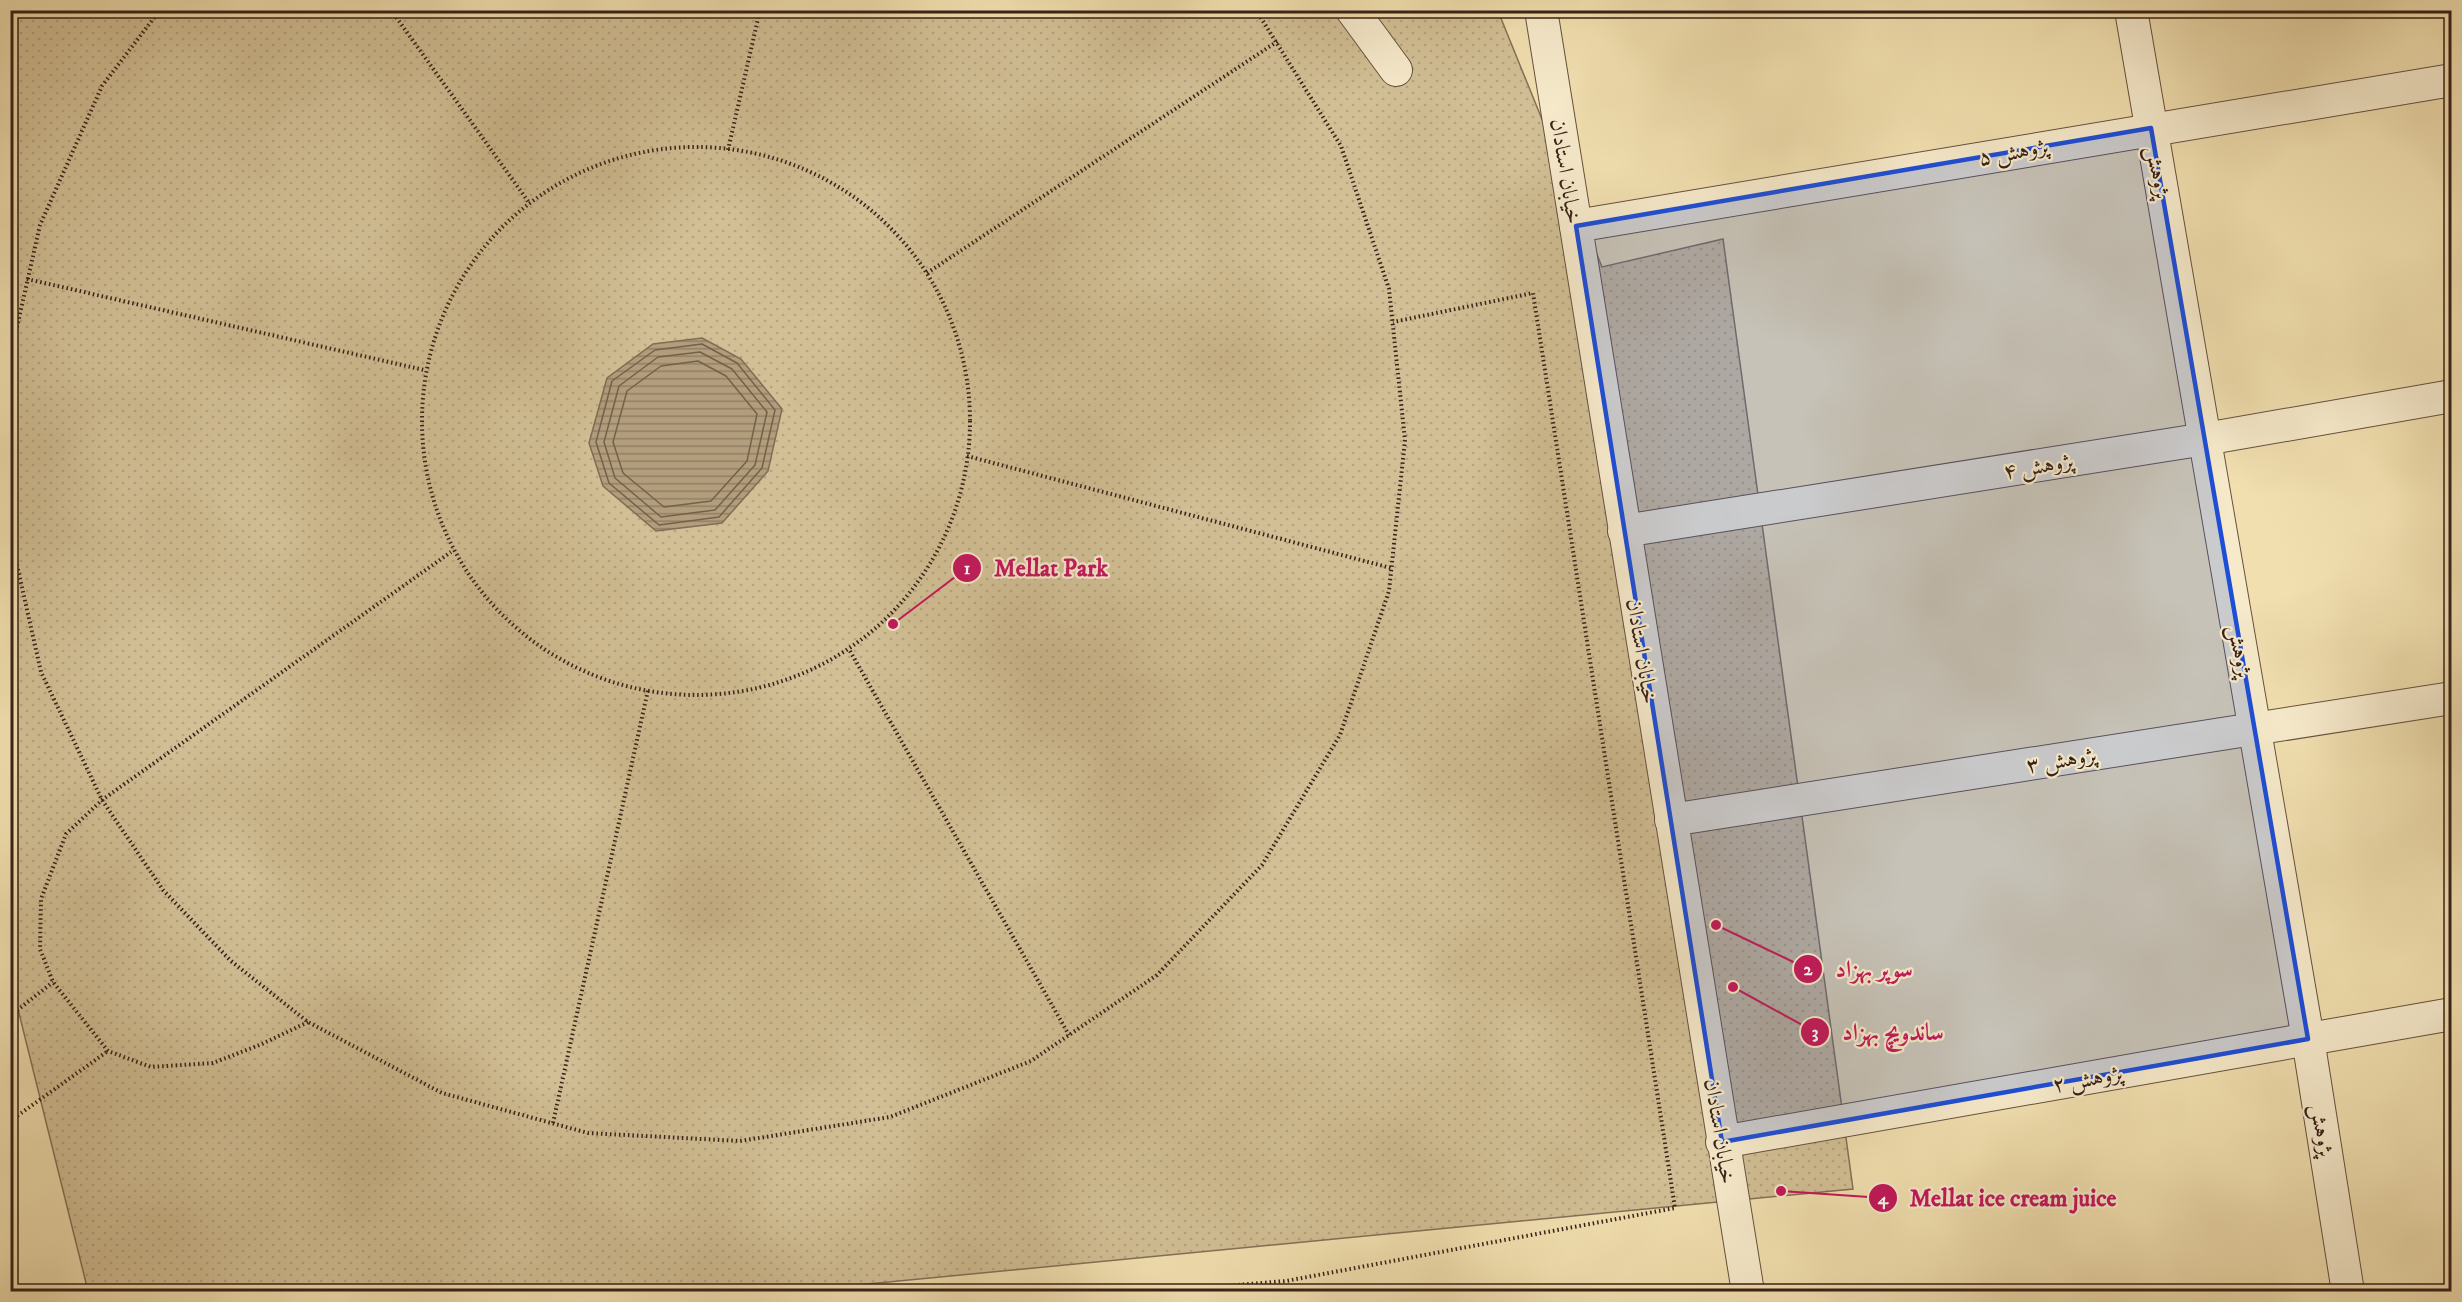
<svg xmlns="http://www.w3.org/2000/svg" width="2462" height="1302" font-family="'IM FELL DW Pica',Amiri,serif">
	<defs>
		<pattern id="grass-dots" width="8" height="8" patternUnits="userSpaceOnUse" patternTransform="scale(1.5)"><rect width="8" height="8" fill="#d2bf95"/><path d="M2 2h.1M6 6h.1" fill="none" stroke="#b5a480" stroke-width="1.8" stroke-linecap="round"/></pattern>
		<pattern id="water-rules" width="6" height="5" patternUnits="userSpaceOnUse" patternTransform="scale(1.5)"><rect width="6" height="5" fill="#b29e7c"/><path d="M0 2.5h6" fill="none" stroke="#928065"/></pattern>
	</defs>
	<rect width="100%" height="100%" fill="#f1dfaf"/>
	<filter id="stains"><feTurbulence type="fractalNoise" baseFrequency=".00333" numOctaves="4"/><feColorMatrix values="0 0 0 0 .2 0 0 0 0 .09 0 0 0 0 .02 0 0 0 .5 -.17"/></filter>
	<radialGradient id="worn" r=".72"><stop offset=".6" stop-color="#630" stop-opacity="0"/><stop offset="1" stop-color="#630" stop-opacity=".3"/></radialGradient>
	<polygon fill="url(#grass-dots)" stroke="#857056" stroke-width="1.5" points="10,11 1498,11 1602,267 1723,239 1853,1189 795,1291 88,1291 11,981"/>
	<polygon fill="url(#water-rules)" stroke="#816c54" stroke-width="1.5" points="702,338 741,359 782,409 768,471 722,523 656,531 603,486 589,443 607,378 653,344"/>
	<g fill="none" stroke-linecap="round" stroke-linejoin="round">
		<g stroke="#75604a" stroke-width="1.5">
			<polygon points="702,344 737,363 775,410 762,468 719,517 659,525 609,483 596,442 612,381 655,350"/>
			<polygon points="700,352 732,369 767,412 755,465 715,510 661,517 615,478 604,442 619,386 658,357"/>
			<polygon points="698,361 726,376 757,414 747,461 711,501 664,507 623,473 613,442 627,391 661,366"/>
		</g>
		<defs>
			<g id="minor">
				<polyline points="1352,10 1396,70"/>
				<polyline points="1541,10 1748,1292"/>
				<polyline points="2131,10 2308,1039 2348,1292"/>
				<polyline points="1576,226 2452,80"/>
				<polyline points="1624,531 2205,439 2452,396"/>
				<polyline points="1671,820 2452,698"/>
				<polyline points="1722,1142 2452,1014"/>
			</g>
		</defs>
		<use href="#minor" stroke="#66503e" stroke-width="34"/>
		<g stroke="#382118" stroke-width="4" stroke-dasharray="1.5 3" stroke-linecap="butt">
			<polyline points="391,10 530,204"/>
			<circle cx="696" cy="421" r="274"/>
			<polyline points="728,150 760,10"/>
			<polyline points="927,273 1278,41"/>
			<polyline points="27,279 424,370"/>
			<polyline points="10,358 40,225 102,86 160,10"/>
			<polyline points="967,456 1391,568"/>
			<polyline points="10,534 41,672 102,800 163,890 231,961 308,1022 442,1093 588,1133 740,1141 890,1117 1031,1061 1157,975 1262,865 1340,735 1389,591 1405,440 1389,289 1341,146 1256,10"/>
			<polyline points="850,651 1069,1035"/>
			<polyline points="10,1016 53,982"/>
			<polyline points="308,1022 262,1044 213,1063 151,1067 108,1051 53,982 40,949 41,899 66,834 102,800 451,552"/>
			<polyline points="10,1121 108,1051"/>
			<polyline points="553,1123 648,690"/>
			<polyline points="1153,1292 1286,1281 1675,1208 1533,293 1393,322"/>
		</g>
		<use href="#minor" stroke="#f6eacb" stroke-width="32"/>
	</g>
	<path fill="#1d4ed8" fill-opacity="0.2" stroke="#1d4ed8" stroke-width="4.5" stroke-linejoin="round" d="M 2151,128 L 2308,1039 L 1722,1142 L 1576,226 Z"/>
	<g text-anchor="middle" stroke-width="4.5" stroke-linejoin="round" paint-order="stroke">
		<g font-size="22" fill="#382118" stroke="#f6eacb">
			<text transform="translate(2013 151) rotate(-10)" y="8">پژوهش ۵</text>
			<text transform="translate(1567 171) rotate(81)" y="8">خیابان استادان</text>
			<text transform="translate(2159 172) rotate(80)" y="8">پژوهش</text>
			<text transform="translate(2038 465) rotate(-9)" y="8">پژوهش ۴</text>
			<text transform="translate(1643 651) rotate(81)" y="8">خیابان استادان</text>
			<text transform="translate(2241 651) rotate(80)" y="8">پژوهش</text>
			<text transform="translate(2061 759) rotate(-9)" y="8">پژوهش ۳</text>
			<text transform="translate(2087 1078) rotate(-10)" y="8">پژوهش ۲</text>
			<text transform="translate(2323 1130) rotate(81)" y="8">پژوهش</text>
			<text transform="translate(1721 1131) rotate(81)" y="8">خیابان استادان</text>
		</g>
	</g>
	<path fill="none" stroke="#c2185b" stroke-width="2" d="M893 624L967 568M1716 925L1808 969M1733 987L1815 1032M1781 1191L1883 1198"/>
	<g fill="#c2185b" stroke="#f6eacb" stroke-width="2">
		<circle cx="893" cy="624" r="6"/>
		<circle cx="1716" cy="925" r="6"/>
		<circle cx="1733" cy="987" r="6"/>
		<circle cx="1781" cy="1191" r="6"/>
		<circle cx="967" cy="568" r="15"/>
		<circle cx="1808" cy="969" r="15"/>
		<circle cx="1815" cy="1032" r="15"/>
		<circle cx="1883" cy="1198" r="15"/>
	</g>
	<g font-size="18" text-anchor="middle" font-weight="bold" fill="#fff">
		<text x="967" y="574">1</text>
		<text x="1808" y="975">2</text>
		<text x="1815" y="1038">3</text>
		<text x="1883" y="1204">4</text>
	</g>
	<g font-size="24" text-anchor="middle" font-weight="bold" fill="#c2185b" stroke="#f6eacb" stroke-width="4.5" stroke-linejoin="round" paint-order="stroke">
		<text x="1051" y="576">Mellat Park</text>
		<text x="1874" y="977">سوپر بهزاد</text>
		<text x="1893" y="1040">ساندویچ بهزاد</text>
		<text x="2013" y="1206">Mellat ice cream juice</text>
	</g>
	<rect width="2462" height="1302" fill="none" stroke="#f1dfaf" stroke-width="36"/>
	<rect x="12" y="12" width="2438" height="1278" fill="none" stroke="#382118" stroke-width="3"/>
	<rect x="18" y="18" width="2426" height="1266" fill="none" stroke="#382118" stroke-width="1.5"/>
	<rect width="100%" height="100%" filter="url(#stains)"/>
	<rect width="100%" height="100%" fill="url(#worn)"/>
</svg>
